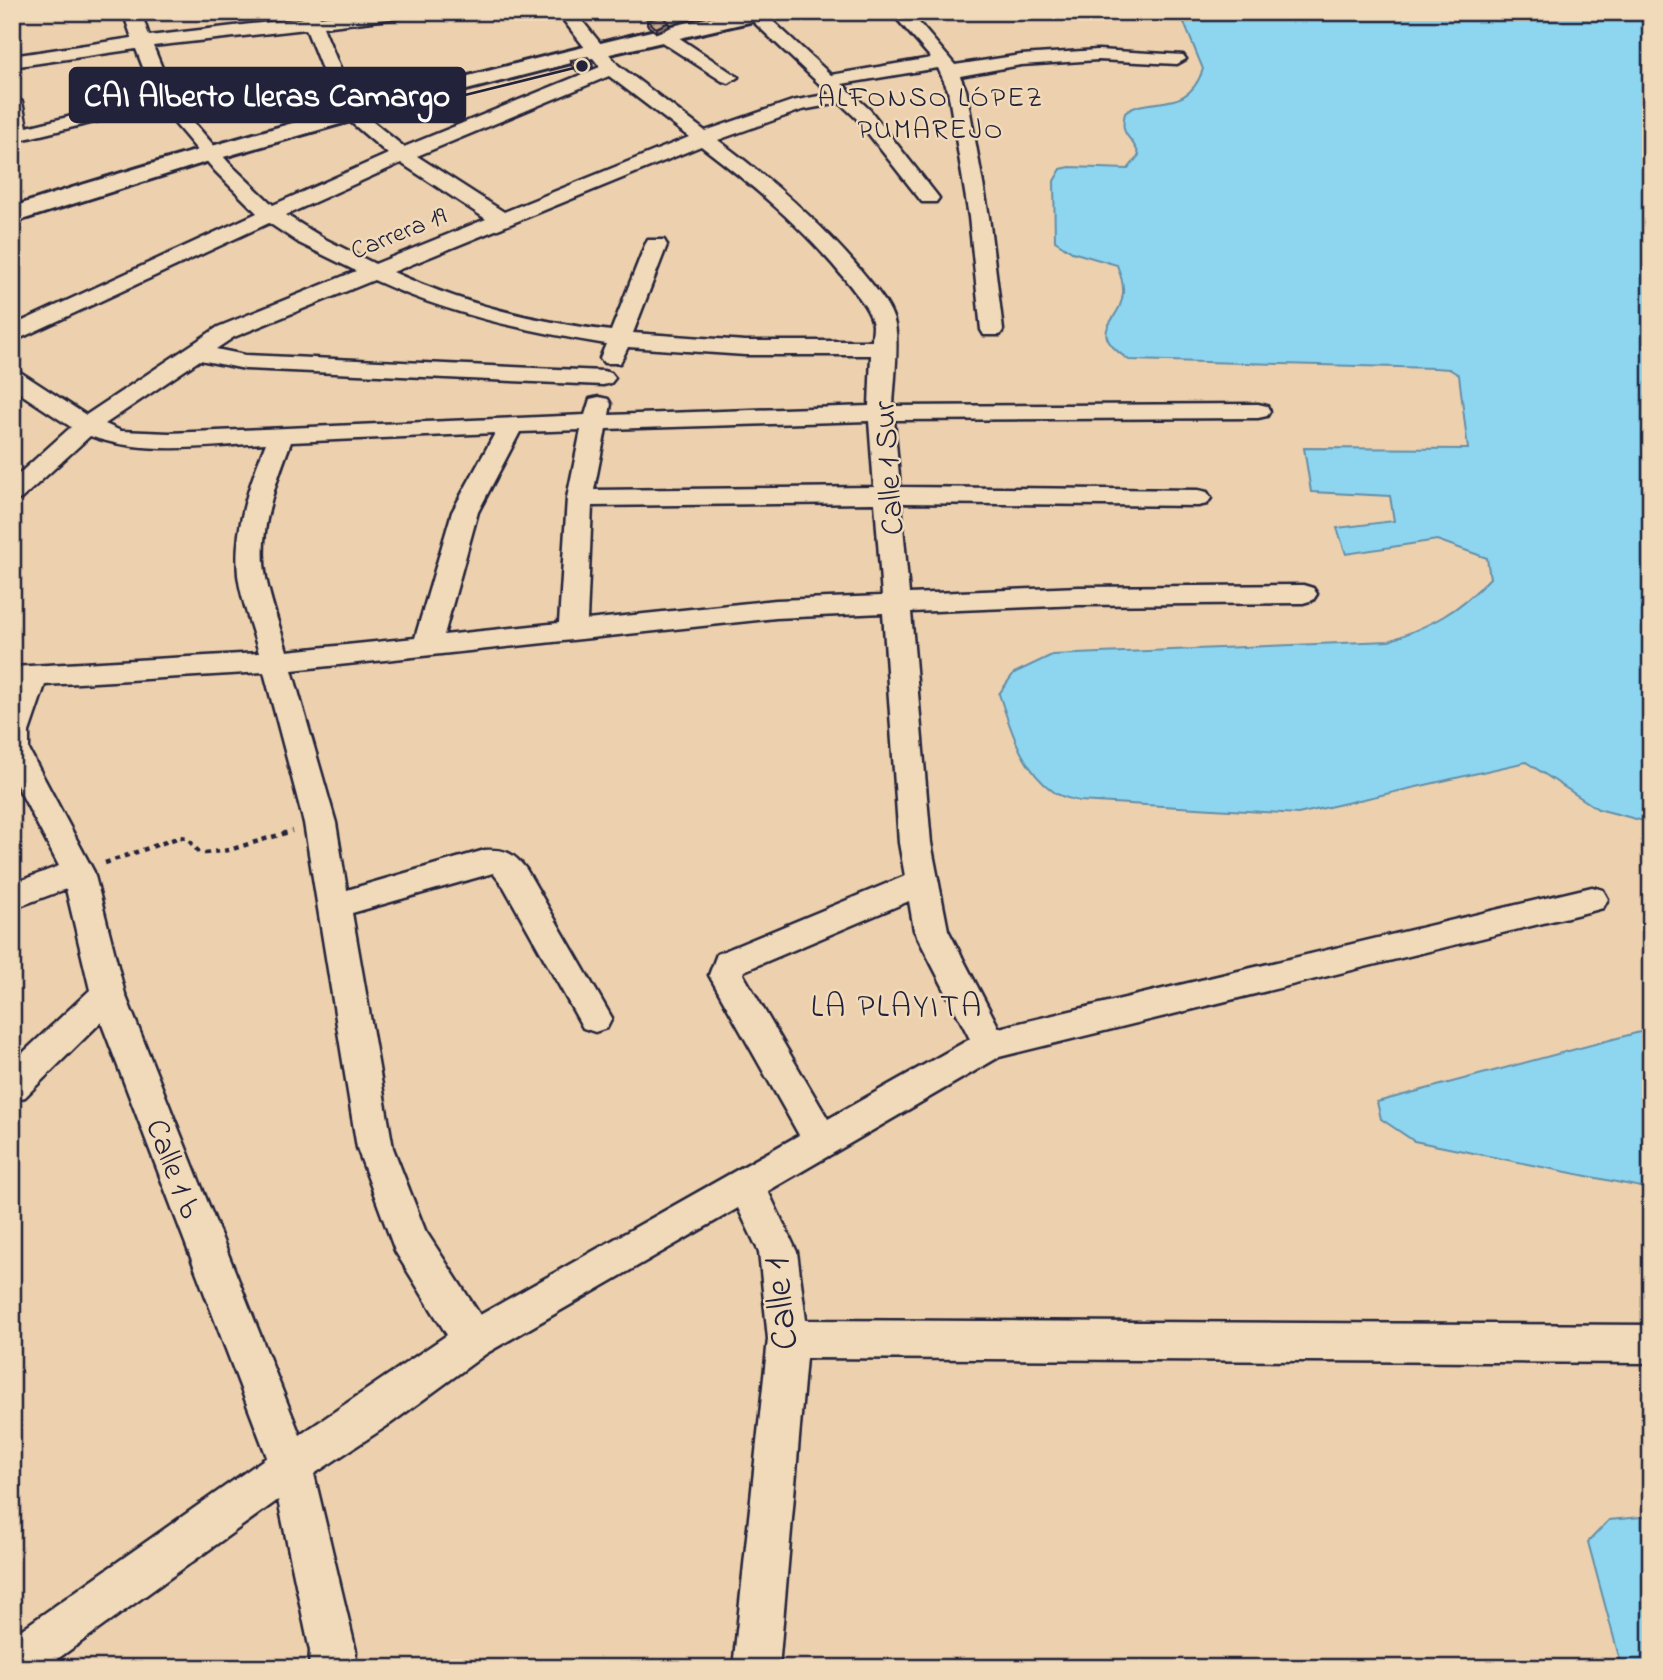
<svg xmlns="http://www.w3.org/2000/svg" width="1663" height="1680" font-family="'Indie Flower',sans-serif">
	<rect width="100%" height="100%" fill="#edd1ae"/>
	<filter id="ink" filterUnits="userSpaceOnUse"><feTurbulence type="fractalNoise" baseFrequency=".0143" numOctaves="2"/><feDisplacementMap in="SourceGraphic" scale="14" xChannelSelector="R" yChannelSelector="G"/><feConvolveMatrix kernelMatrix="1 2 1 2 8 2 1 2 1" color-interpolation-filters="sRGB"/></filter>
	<g filter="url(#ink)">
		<g fill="#8ed6f0" stroke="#638ea8" stroke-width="2">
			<path d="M 1184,12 L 1651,12 L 1651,823 L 1598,809 L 1526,762 L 1298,814 L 1079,801 C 1071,799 1060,797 1054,792 C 1021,769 1011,729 999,694 L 1014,673 L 1052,655 L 1389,641 C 1433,624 1457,613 1490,578 L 1487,558 L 1437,540 L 1346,554 L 1337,528 L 1394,521 L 1390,496 L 1311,492 L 1304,448 L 1468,449 L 1459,375 L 1449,369 L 1435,368 L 1129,360 C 1083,329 1121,324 1123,293 C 1124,284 1120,273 1117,265 L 1072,252 L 1055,241 L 1054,181 L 1061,169 L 1070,167 L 1128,169 L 1139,155 C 1132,135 1119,137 1125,113 C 1151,93 1187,117 1203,69 L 1183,20 Z"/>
			<polygon points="1651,1029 1651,1189 1414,1141 1381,1119 1377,1102"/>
			<polygon points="1651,1516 1651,1668 1622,1668 1588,1542 1609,1520"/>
		</g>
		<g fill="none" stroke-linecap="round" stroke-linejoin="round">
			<defs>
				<g id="minor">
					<path d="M 123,12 L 141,12 L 149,36 L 303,18 L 300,12 L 318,12 L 319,17 L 357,12 L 414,12 L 405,17 L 323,27 L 357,109 L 404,147 L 600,67 L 557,12 L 575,12 L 618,65 L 705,131 L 792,101 L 830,94 L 743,12 L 763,12 L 831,75 L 931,58 L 891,12 L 910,12 L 955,65 L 1021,55 L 1098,50 L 1183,55 L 1186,59 L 1177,64 L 1098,60 L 1021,65 L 960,76 L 966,90 L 989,217 L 1003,330 L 1000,335 L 984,335 L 981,330 L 969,217 L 948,90 L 938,68 L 842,84 L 870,110 L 936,194 L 939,198 L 936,202 L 922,202 L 856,118 L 840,103 L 802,110 L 718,140 C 773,181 824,225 868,279 C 878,292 892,308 895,325 C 899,345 894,383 893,406 L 1258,404 L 1267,406 L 1270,411 L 1267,416 L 1258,418 L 894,420 L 900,487 L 1198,490 L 1207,492 L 1211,498 L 1207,504 L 1198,506 L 901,503 L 909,594 L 1079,587 L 1303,585 L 1313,588 L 1317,594 L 1313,600 L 1303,603 L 1079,605 L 911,612 L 931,843 L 948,930 L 999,1028 L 1592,887 L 1603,890 L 1608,899 L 1603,908 L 1592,911 L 999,1057 L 768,1191 L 797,1252 L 806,1320 L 1651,1325 L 1651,1363 L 806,1358 L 779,1668 L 733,1668 L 768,1339 L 759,1252 L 738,1208 L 487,1353 L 390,1424 L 314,1474 L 356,1651 L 355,1668 L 309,1668 L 310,1651 L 278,1500 L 45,1668 L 12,1668 L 12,1636 L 267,1457 L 101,1022 L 25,1097 L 12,1101 L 12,1063 L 90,990 L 66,889 L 12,909 L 12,884 L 59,866 L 12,776 L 12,696 L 16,687 L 12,687 L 12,667 L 259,653 C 252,628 241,600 238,575 C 234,528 249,485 266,443 C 209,446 144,456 90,436 L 21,499 L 12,502 L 12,480 L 71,427 L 12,388 L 12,370 L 20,372 L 86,415 L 218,327 L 356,271 L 299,243 L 269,223 L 12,342 L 12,326 L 257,213 L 215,171 L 160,106 L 12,142 L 12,96 L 22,102 L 27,127 L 154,96 L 136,49 L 12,67 L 12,56 L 132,38 ZM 306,29 L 339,112 L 388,154 L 273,205 L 229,163 L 176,102 L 153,46 ZM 609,76 L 689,137 L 504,212 L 417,156 ZM 701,146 C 755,187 806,230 848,283 C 857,295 870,309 873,325 C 873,330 872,336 872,341 L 745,341 L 633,333 L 667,245 L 664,240 L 648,240 L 645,245 L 611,331 C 536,322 462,304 393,272 ZM 401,163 L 486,219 L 375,264 L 325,239 L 286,215 ZM 374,280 C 448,314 526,331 606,344 L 600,358 L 604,363 L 620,363 L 628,347 L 745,355 L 871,355 L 869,406 L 609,415 L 611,404 L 608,399 L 599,397 L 590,399 L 585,415 L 169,433 L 121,431 L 105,424 L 200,360 L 245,369 L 603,385 L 611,383 L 615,378 L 611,373 L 603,371 L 245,355 L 216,349 L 234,337 ZM 869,421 L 874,487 L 594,490 L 606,429 ZM 581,430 L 567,498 L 559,623 L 444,635 L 478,512 L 520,432 ZM 495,433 L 452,512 L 415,638 L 287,651 C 280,627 271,603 266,578 C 257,533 275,484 291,442 ZM 875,503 L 882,596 L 776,600 L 587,620 L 592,506 ZM 883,613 L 899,843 L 905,876 L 717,954 L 709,975 L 799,1135 L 480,1315 L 425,1230 L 393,1148 L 352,913 L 493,873 L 504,887 L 583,1028 L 595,1032 L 607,1028 L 612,1018 L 526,869 C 513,853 506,849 485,850 L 347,890 L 336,823 L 292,670 L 776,618 ZM 264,672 L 304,823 L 357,1148 L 395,1251 L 447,1335 L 300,1435 L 125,994 L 94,872 L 29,750 L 29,732 L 45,685 ZM 909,901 L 914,930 L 970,1039 L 828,1119 L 743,974 L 744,971 Z"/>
					<polygon points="663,30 669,31 738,77 729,83 722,81 657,39 654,35 657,31"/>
				</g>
				<path id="tertiary" d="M 733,12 L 774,12 L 771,17 L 575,62 L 393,109 L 206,162 L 12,223 L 12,207 C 250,131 490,67 733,12 Z"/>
			</defs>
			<use href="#minor" stroke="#22223b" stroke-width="5"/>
			<use href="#tertiary" stroke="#22223b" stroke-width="6"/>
			<polyline stroke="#22223b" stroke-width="4.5" stroke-dasharray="5 5" stroke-linecap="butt" points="105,863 180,837 187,838 198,851 205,853 229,850 292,831"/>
			<use href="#minor" fill="#f0dab9" fill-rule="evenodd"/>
			<use href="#tertiary" fill="#f0dab9" fill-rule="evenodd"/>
		</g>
		<g fill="#b19178" stroke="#22223b" stroke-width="2">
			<polygon points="647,20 669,27 656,32 647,25"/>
			<polygon points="571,60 592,63 593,68 577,71 571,65"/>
		</g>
		<g fill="#907661" stroke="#22223b" stroke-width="2">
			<polygon points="669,22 669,27 656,32 656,28"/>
			<polygon points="592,63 593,68 577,71 576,66"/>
		</g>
		<g fill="#cea98b" stroke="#22223b" stroke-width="2">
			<polygon points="662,17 669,22 656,28 647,20"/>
			<polygon points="588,57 592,63 576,66 571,60"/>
		</g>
	</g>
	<g text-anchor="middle" stroke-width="5" stroke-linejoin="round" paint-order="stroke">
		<g font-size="26" fill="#22223b" stroke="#f0dab9">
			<text transform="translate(398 232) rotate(-22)" y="9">Carrera 19</text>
		</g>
		<g font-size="28" letter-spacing="2" fill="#22223b" stroke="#f0dab9">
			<text x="931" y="106">ALFONSO LÓPEZ<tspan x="931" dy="32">PUMAREJO</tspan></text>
		</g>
		<g font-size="32" fill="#22223b" stroke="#f0dab9">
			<text transform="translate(887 468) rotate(-94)" y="11">Calle 1 Sur</text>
			<text transform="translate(175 1168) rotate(69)" y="11">Calle 1 b</text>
		</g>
		<g font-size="33" letter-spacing="2" fill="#22223b" stroke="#f0dab9">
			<text x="897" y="1016">LA PLAYITA</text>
		</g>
		<g font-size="38" fill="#22223b" stroke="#f0dab9">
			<text transform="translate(779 1304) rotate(-96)" y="13">Calle 1</text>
		</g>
	</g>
	<path fill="none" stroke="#22223b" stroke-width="2.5" d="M582 66L465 95"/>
	<circle fill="#22223b" stroke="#f0dab9" stroke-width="2.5" cx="582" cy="66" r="7"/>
	<rect fill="#22223b" stroke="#22223b" stroke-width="2.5" x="70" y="68" width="395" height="54" rx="7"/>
	<g font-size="33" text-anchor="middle" font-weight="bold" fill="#fff">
		<text x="267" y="106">CAI Alberto Lleras Camargo</text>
	</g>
	<rect width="1663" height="1680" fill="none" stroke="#f0dab9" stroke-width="42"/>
	<rect x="21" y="21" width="1621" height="1638" fill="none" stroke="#22223b" stroke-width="2.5" filter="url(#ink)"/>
</svg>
